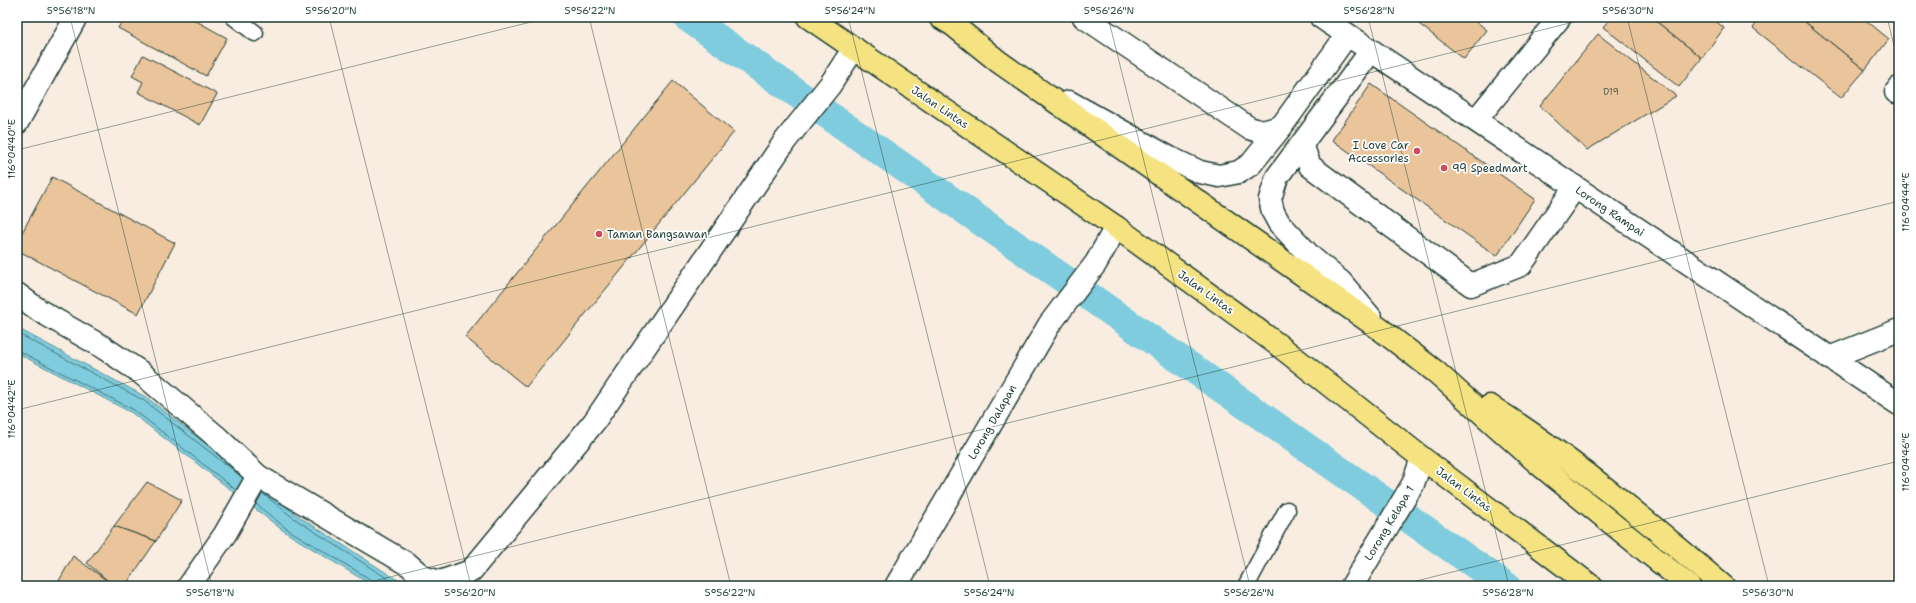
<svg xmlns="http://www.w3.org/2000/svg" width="1916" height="603" font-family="'Shantell Sans',sans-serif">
	<rect width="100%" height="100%" fill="#f9ede1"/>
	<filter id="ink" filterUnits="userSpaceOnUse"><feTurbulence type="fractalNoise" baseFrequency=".025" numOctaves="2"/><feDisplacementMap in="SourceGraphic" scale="8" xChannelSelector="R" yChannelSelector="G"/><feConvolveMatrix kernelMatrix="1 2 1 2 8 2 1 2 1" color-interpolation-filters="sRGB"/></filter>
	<g filter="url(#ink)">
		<polygon fill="#7fccde" stroke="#59939a" points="17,328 146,397 298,516 407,586 373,586 285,532 132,413 17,353"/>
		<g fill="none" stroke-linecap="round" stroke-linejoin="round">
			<g stroke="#457678" stroke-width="1">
				<polyline points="17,333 143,400 242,477"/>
				<polyline points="17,350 134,410 236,490"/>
				<polyline points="262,493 295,519 399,586"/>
				<polyline points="256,504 287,529 373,581 375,586"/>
			</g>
			<polyline stroke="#7fccde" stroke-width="29" points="687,17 1506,586"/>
		</g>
		<g fill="#eac49b" stroke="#1f3d34">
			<polygon points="124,17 189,17 227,38 206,76 118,28"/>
			<polygon points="1410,17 1474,17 1473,19 1487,30 1464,59"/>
			<polygon points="1611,17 1651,17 1702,58 1679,87 1603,27"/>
			<polygon points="1651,17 1711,17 1724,28 1702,58"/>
			<polygon points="1762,17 1799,17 1865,70 1841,98 1753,28"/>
			<polygon points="1799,17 1862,17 1889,39 1865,70"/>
			<polygon points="1887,17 1899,17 1899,22 1897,25"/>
			<polygon points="1598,34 1676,96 1587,150 1540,106"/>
			<polygon points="143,55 217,94 200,125 138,92 143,82 132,76"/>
			<polygon points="673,81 734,132 526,387 465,337"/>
			<polygon points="1371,84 1535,199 1497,256 1332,140"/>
			<polygon points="52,177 175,243 138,314 17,250 17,242"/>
			<polygon points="147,482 182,500 156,541 114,526"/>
			<polygon points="114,526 156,541 125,586 114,586 87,563"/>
			<polygon points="73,556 109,582 107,586 56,586"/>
		</g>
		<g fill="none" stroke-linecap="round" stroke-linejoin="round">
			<defs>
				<g id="service">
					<polyline points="234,17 255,33"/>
					<polyline points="1246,586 1287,510"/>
				</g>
				<g id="minor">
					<polyline points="1084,17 1249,128 1262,132 1281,127"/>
					<polyline points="1321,17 1899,404"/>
					<polyline points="1371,51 1277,177 1270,199 1273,212 1279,223 1311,257 1341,282 1371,318"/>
					<polyline points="1896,92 1899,88"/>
					<polyline points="1069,102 1170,158 1200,172 1219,176 1239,172 1251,164 1281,127 1347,35"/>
					<polyline points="1476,120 1560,17"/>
					<polyline points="17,123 76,17"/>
					<polyline points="1302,145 1310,166 1471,285 1521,265 1575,187"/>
					<polyline points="17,294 40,311 101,346 140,372 218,438 258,476 409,565 423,577 440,582"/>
					<polyline points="1829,358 1899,330"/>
					<polyline points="189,586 225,534 258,476"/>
					<polyline points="436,586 440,582 471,571 594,422 785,141 830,85 854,48"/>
					<polyline points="896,586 1049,325 1096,263 1116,227"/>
					<polyline points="1352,586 1413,484 1422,458"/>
				</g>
				<g id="trunk">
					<polyline points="808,17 1116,227 1277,344 1422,458 1591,586"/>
					<polyline points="940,17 953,25 999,62 1380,329 1436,372 1540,465 1689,586"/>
					<path d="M 1490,406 C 1573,458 1648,522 1723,586"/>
				</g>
			</defs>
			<use href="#service" stroke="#1f3d34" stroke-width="19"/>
			<use href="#minor" stroke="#1f3d34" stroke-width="25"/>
			<use href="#trunk" stroke="#1f3d34" stroke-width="25"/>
			<use href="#service" stroke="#fff" stroke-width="16"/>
			<use href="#minor" stroke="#fff" stroke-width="22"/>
			<use href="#trunk" stroke="#f5e382" stroke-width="22"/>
		</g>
	</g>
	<path fill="none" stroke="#1f3d34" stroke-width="1" stroke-opacity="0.45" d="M 70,17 L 212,586M 329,17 L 471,586M 589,17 L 731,586M 848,17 L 990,586M 1108,17 L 1250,586M 1368,17 L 1509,586M 1627,17 L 1769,586M 1887,17 L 1899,66M 17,150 L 551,17M 17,410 L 1594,17M 354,586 L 1899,201M 1396,586 L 1899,461"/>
	<g fill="#d1495b" stroke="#fff" stroke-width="1.5">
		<circle cx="1417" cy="151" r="4"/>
		<circle cx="1444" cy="168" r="4"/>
		<circle cx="599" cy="234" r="4"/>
	</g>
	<g text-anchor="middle" stroke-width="3.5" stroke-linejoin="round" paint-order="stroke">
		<g font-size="9" fill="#525f4e">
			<text x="1611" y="95">D19</text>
		</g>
		<g font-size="11" fill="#1f3d34" stroke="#fff">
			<text transform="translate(940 107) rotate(34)" y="4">Jalan Lintas</text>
			<text transform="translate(1610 211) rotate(34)" y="4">Lorong Rampai</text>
			<text transform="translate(1206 292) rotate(36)" y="4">Jalan Lintas</text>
			<text transform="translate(992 422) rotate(-60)" y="4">Lorong Dalapan</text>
			<text transform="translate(1464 489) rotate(37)" y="4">Jalan Lintas</text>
			<text transform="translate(1389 523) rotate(-59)" y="4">Lorong Kelapa 1</text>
		</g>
		<g font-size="11" fill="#1f3d34" stroke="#fff" text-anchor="start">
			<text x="1409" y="149" text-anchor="end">I Love Car<tspan x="1409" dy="13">Accessories</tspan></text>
			<text x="1452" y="172">99 Speedmart</text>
			<text x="607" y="238">Taman Bangsawan</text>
		</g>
	</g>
	<rect width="1916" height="603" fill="none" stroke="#fff" stroke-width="44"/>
	<rect x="22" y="22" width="1872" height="559" fill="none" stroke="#1f3d34" stroke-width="1.5"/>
	<g font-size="10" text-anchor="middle" fill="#1f3d34">
		<text x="71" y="14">5°56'18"N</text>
		<text x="331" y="14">5°56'20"N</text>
		<text x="590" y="14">5°56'22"N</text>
		<text x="850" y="14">5°56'24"N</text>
		<text x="1109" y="14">5°56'26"N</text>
		<text x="1369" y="14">5°56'28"N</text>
		<text x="1628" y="14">5°56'30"N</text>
		<text transform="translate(11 149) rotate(-90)" y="4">116°04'40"E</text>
		<text transform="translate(1905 202) rotate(-90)" y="4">116°04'44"E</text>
		<text transform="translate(11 409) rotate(-90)" y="4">116°04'42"E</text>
		<text transform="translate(1905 462) rotate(-90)" y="4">116°04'46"E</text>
		<text x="210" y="596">5°56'18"N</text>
		<text x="470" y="596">5°56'20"N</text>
		<text x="730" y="596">5°56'22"N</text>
		<text x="989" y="596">5°56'24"N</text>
		<text x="1249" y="596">5°56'26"N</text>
		<text x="1508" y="596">5°56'28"N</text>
		<text x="1768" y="596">5°56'30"N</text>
	</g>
</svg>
